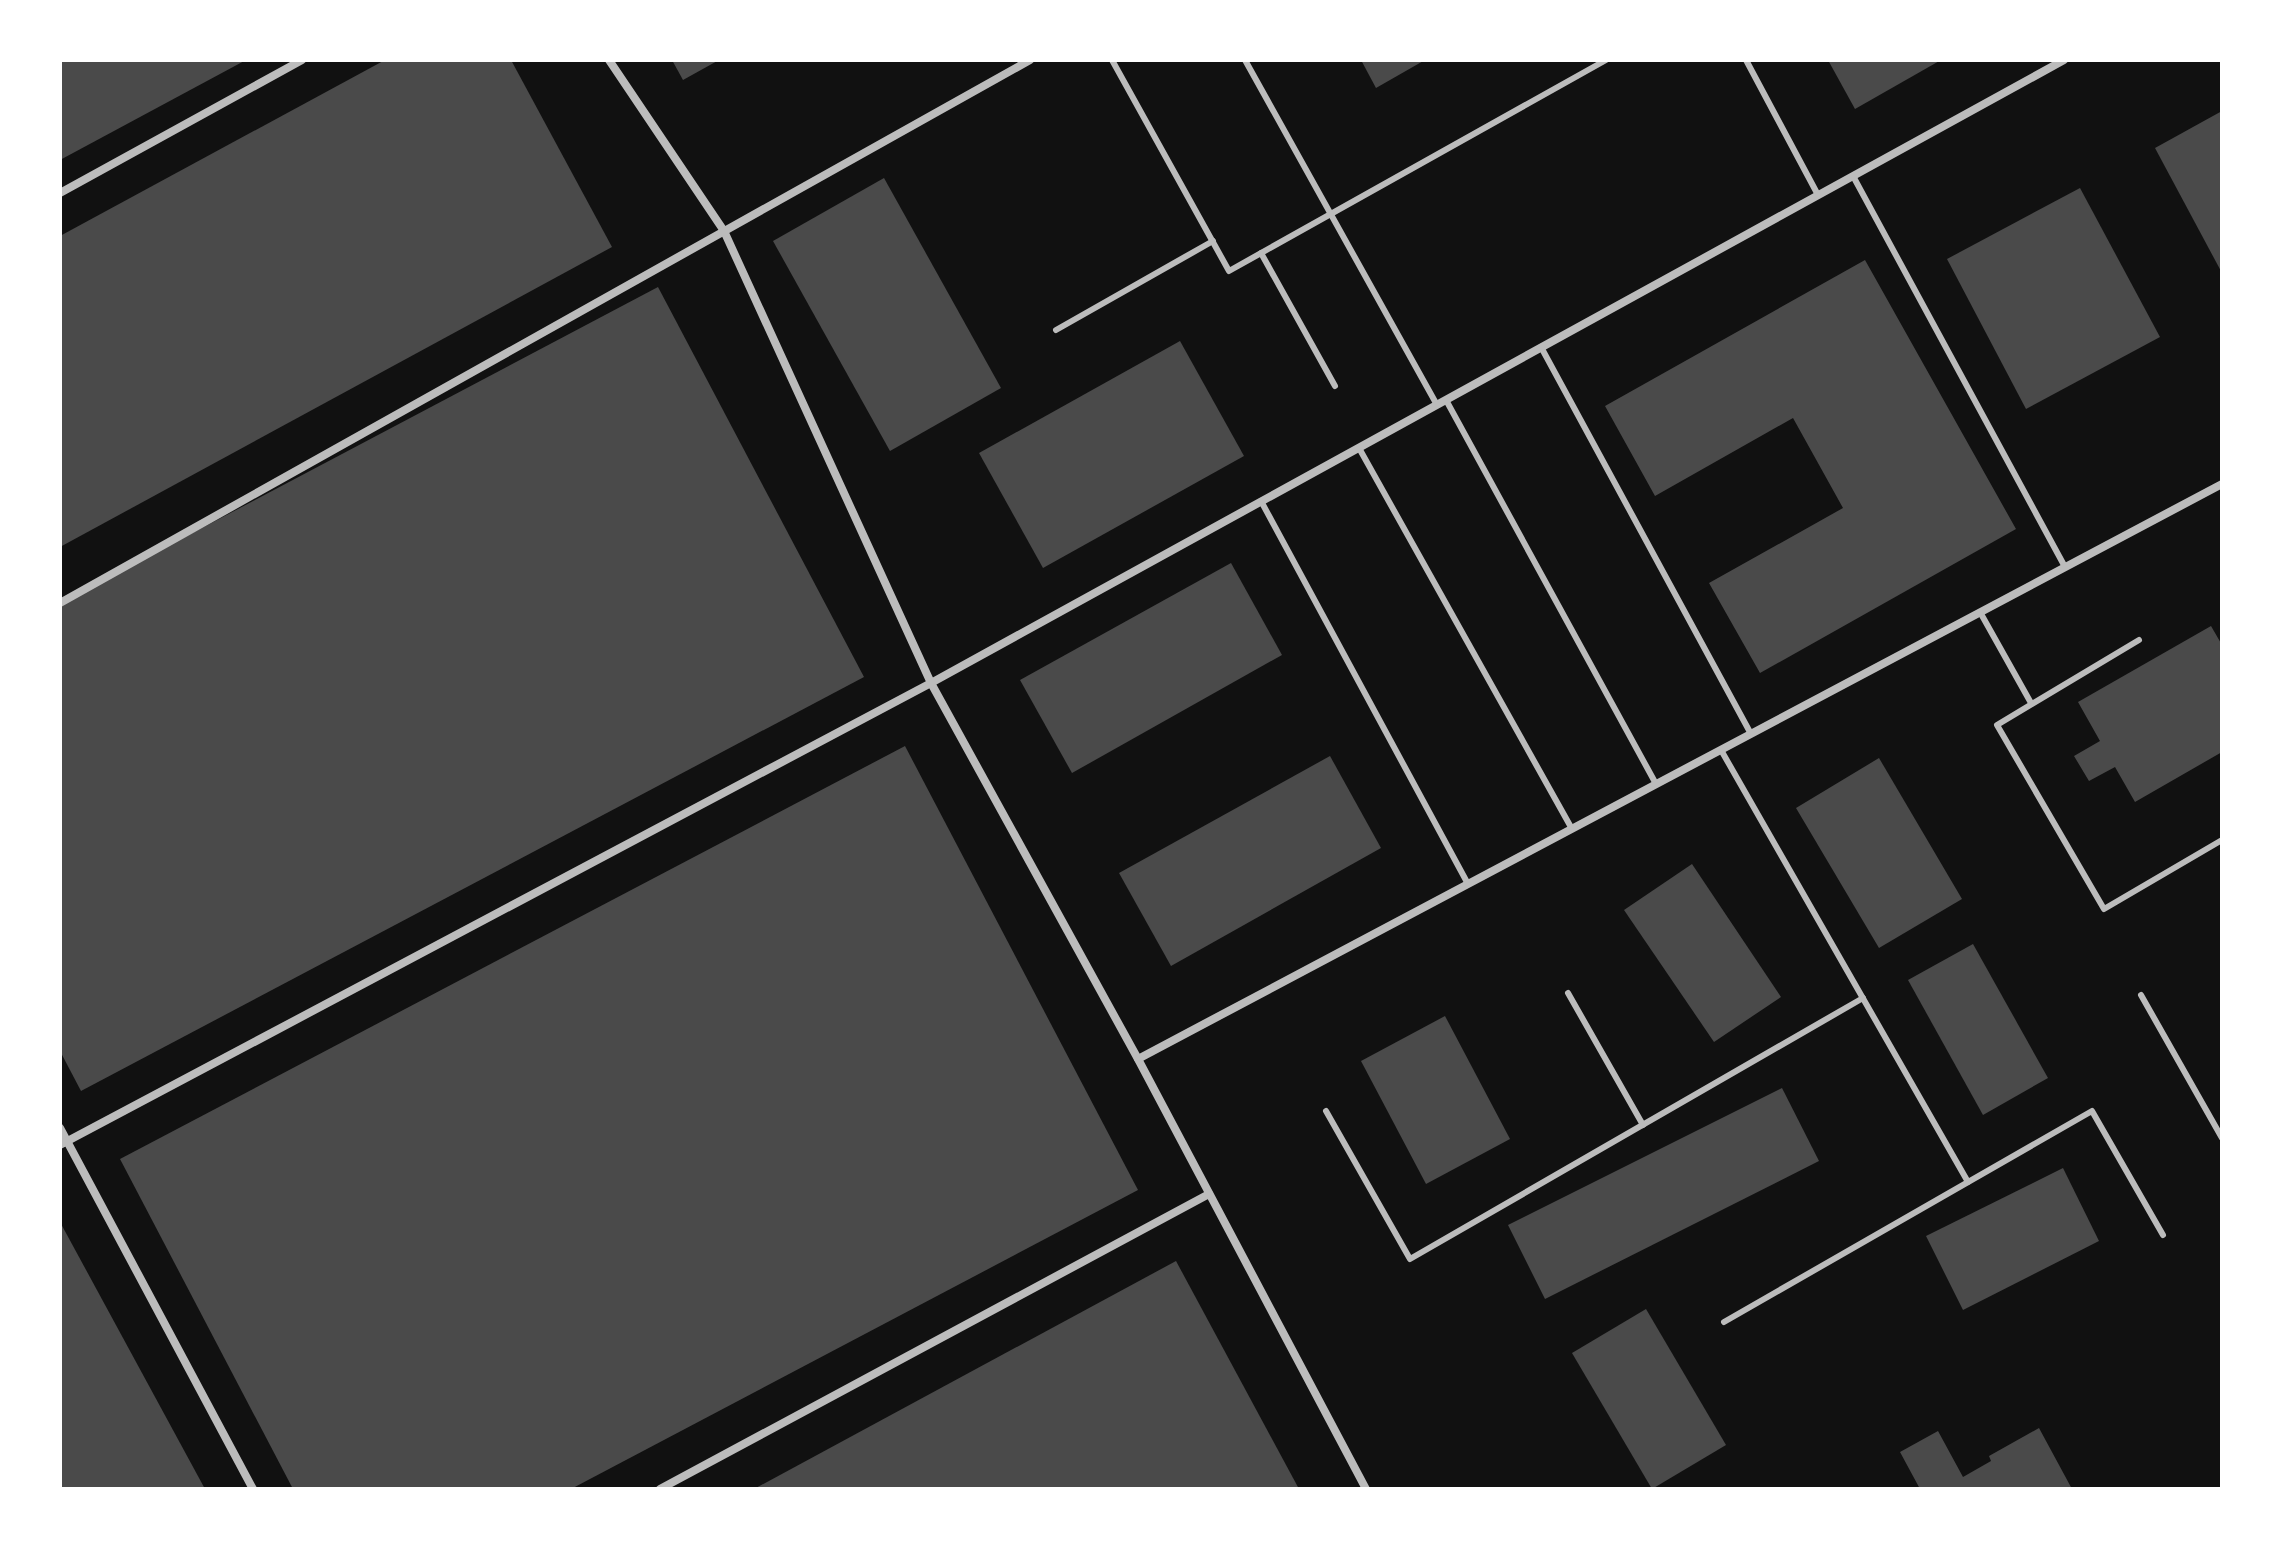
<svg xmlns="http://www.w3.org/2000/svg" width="2282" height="1549" font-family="'Varela Round',sans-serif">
	<rect width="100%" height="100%" fill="#111"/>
	<g fill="#4a4a4a">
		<polygon points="60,60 246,60 60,160"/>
		<polygon points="385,60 511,60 612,247 60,547 60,236"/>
		<polygon points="672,60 719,60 683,80"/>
		<polygon points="1361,60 1425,60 1376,88"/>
		<polygon points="1828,60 1941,60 1855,109"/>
		<polygon points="2222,111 2222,273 2155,148"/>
		<polygon points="884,178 1001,388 890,451 773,241"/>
		<polygon points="2080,188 2160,337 2026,409 1947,259"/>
		<polygon points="1865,260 2016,529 1760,673 1709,583 1843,508 1793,418 1655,496 1605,406"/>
		<polygon points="658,287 864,677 81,1091 60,1051 60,603"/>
		<polygon points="1180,341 1244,456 1043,568 979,453"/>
		<polygon points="1231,563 1282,655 1072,773 1020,680"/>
		<polygon points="2211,626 2222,645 2222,752 2135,802 2115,767 2089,781 2074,756 2100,741 2078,702"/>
		<polygon points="905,746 1138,1190 571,1489 293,1489 120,1159"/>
		<polygon points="1330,756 1381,848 1171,966 1119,873"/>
		<polygon points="1879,758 1962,899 1879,948 1796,808"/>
		<polygon points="1692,864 1781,997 1714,1042 1624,910"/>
		<polygon points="1973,944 2048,1078 1983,1115 1908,980"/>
		<polygon points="1445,1016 1510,1139 1426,1184 1361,1061"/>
		<polygon points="1782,1088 1819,1161 1545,1299 1508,1225"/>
		<polygon points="2063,1168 2099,1241 1963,1310 1926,1236"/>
		<polygon points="60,1222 205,1489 60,1489"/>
		<polygon points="1176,1261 1299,1489 754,1489"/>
		<polygon points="1646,1309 1726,1445 1652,1489 1572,1353"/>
		<polygon points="2039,1428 2072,1489 1920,1489 1900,1452 1938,1431 1963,1477 1991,1461 1989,1456"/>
	</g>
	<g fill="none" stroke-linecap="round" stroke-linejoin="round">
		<g stroke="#bcbcbc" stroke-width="6">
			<polyline points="1112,60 1229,271 1606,60"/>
			<polyline points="1245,60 1437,405"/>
			<polyline points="1746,60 1818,195"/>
			<polyline points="1853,176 2065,567"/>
			<polyline points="1261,253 1335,386"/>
			<polyline points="1056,330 1213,241"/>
			<polyline points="1541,347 1751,734"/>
			<polyline points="1446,400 1656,784"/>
			<polyline points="1359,448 1572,829"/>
			<polyline points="1261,501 1468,884"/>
			<polyline points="1980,612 2031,703"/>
			<polyline points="2139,640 1997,725 2104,909 2222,840"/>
			<polyline points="1721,750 1968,1182"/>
			<polyline points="1568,993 1643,1125"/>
			<polyline points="2141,995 2222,1138"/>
			<polyline points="1326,1111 1410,1259 1863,998"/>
			<polyline points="1724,1322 2092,1111 2163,1235"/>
		</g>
		<g stroke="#bcbcbc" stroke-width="8">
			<polyline points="609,60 724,231 931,683 1138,1059 1366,1489"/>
			<polyline points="60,193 302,60"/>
			<polyline points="60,603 1030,60"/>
			<polyline points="1138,1059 2222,484"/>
			<polyline points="60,1128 253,1489"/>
			<polyline points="60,1145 931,683 2064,60"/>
			<polyline points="660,1489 1209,1194"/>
		</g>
	</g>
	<rect width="2282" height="1549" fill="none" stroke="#ffffff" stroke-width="124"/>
</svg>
